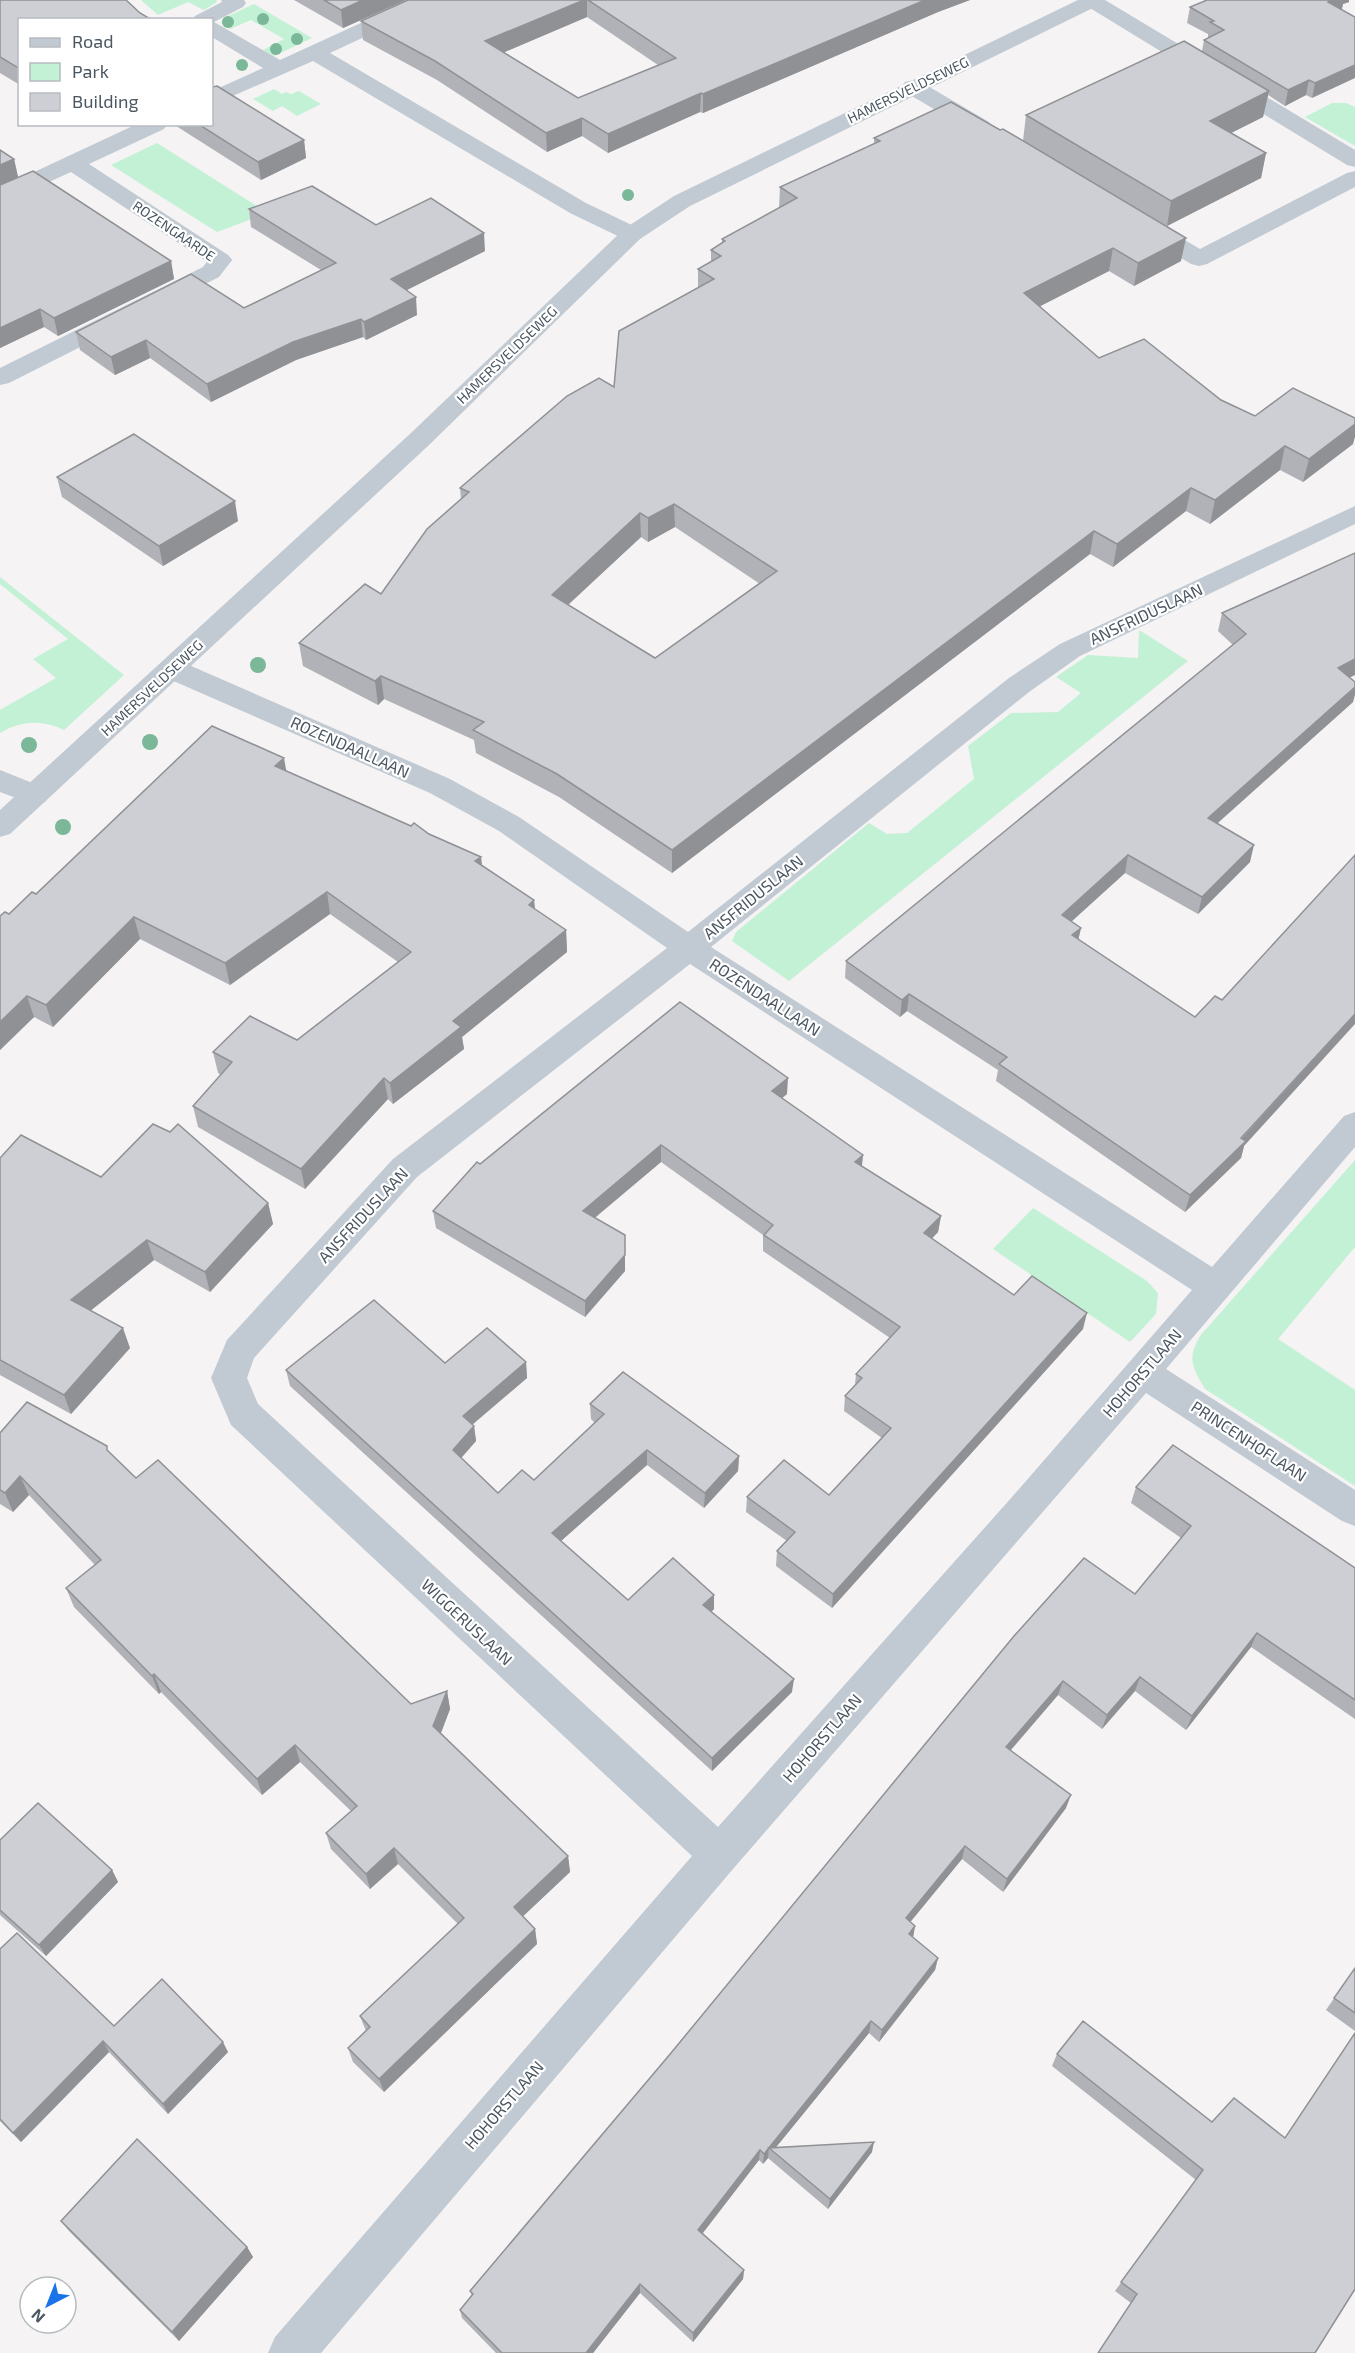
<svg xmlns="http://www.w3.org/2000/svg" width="1355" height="2353" font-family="'Exo 2',sans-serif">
	<rect width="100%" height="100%" fill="#f5f3f3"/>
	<g fill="#c3f1d5">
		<polygon points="141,0 216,0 217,2 204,10 188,2 158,15"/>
		<polygon points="254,4 312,38 274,56 263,50 284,39 251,20 230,29 221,23 224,18"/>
		<polygon points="274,89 282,94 286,92 291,94 299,91 321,104 297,116 282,106 273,111 253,99"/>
		<polygon points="1332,103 1346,103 1355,107 1355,146 1305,117"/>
		<polygon points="157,143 268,213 217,232 111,165"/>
		<path d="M 0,577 L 124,675 L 64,730 C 42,719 20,721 0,733 L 0,710 L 56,678 L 33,659 L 68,639 L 0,584 Z"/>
		<polygon points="1139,630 1188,661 789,981 732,941 736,932 869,823 887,834 907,833 974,779 968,746 1011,713 1058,712 1081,693 1056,677 1088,655 1138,658"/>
		<path d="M 1355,1160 L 1355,1247 L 1278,1339 L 1355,1390 L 1355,1486 L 1205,1389 C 1192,1367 1187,1359 1200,1336 Z"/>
		<polygon points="1033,1208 1147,1281 1158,1293 1156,1314 1130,1342 993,1249"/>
	</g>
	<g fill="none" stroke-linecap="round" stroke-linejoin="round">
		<g fill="#c1cad2" fill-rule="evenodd">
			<polygon points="913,80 921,82 989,122 992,127 989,132 981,134 973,132 905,92 902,87 905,82"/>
			<polygon points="1355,171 1355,187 1207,264 1199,266 1191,264 1138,232 1134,227 1138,222 1146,220 1154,222 1200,249 1347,173"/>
			<polygon points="220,253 228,255 232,260 219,277 9,383 0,385 0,368 203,267 212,255"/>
		</g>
		<g fill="#c1cad2" fill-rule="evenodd">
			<polygon points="221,0 244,0 246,3 243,7 214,22 280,60 411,0 438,0 435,4 330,53 586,203 640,229 644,234 640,239 632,241 624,239 570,213 313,61 212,105 212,91 263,68 212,37 212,20 192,20 195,16 222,2"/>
			<polygon points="1082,0 1105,0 1355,150 1355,167 1347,165 1085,5"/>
			<polygon points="137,124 167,124 164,129 89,164 228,255 232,260 228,265 220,267 212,265 71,172 0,204 0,188"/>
			<path d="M 1355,506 L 1355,524 L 1080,656 L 1029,692 L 711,947 L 1212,1267 L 1344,1116 L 1355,1112 L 1355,1147 L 1166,1369 L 1355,1490 L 1355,1526 L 1342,1521 L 1146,1393 L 733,1869 L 321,2353 L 268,2353 L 275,2337 L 692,1856 L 231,1425 L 211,1378 L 227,1340 L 393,1159 L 667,948 L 499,831 L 430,793 L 162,676 L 158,669 L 162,662 L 172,660 L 182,662 L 450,779 L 519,817 L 688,932 L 1009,678 L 1060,644 ZM 690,964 L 1192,1290 L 1012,1497 L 718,1827 L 258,1404 L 247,1378 L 254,1358 L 417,1177 Z"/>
			<polygon points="0,770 45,788 50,795 45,802 35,805 0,792"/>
		</g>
		<polygon fill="#c1cad2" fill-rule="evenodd" points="1078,0 1104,0 1101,4 690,206 640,239 429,445 10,834 0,837 0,810 411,433 624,229 674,196"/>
	</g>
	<g fill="#7bb799">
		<circle cx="263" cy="19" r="6"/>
		<circle cx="228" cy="22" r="6"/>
		<circle cx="297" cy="39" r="6"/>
		<circle cx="276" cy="49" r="6"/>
		<circle cx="242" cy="65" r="6"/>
		<circle cx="628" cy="195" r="6"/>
		<circle cx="258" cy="665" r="8"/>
		<circle cx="150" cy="742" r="8"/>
		<circle cx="29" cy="745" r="8"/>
		<circle cx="63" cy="827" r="8"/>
	</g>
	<g fill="#b0b2b7" fill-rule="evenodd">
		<polygon points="0,0 20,20 20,85 0,73"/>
		<polygon points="294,0 406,0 343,28"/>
		<path d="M 408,0 L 970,0 L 938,12 L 703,113 L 700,112 L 608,153 L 582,136 L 547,152 L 437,80 L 363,40 L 361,21 ZM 587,17 L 658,65 L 578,98 L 504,52 Z"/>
		<polygon points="1349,2 1343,4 1312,98 1306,95 1285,106 1268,95 1263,117 1231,133 1266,153 1261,178 1167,226 1023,141 1026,115 1202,51 1204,40 1208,38 1208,34 1187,23 1190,7"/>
		<polygon points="173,124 212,124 304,140 306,158 261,180"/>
		<path d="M 874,138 L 1181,261 L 1134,286 L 1109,271 L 1040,306 L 1099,358 L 1221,400 L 1255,416 L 1353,444 L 1303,482 L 1280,470 L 1210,524 L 1186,511 L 1113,567 L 1090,554 L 672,873 L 559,797 L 476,753 L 474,740 L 384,699 L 378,705 L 303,666 L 299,643 L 381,594 L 461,499 L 460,488 L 614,387 L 698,287 L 698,269 L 711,262 L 711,250 L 722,243 L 722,239 L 779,208 L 780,187 L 874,144 ZM 675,527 L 760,584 L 655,658 L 567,605 L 641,537 L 648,542 Z"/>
		<polygon points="0,150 14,159 18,177 10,181 171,261 174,279 58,336 44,327 0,348"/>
		<polygon points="249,209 376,225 485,251 406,290 417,315 366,340 363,337 296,360 211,402 150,358 115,375 80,350 76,332 244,308 321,270 251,227"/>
		<polygon points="57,477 238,521 163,566 62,497"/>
		<polygon points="1222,613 1349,678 1353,702 1218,823 1250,862 1198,914 1125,873 1071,921 1081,928 1078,940 1244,1146 1241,1158 1185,1212 996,1081 998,1070 907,1011 900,1017 845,978 846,961 1233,645 1218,631"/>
		<polygon points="286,771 481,857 482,865 534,900 535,909 566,930 567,952 462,1037 464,1049 393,1104 388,1099 305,1189 198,1127 193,1106 221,1075 218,1073 213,1052 297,1040 398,962 330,914 230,985 140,939 53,1027 34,1017 0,1050 9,914 36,894"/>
		<polygon points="787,1094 782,1098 863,1155 862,1166 941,1216 938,1232 932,1238 1014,1295 1083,1329 832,1608 776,1566 777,1551 787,1541 746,1512 747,1497 829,1495 882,1438 844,1411 845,1396 855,1385 856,1374 890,1338 763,1251 763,1235 661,1162 595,1217 625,1271 585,1317 436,1228 433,1211 480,1164"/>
		<polygon points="0,1158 101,1177 268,1203 273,1224 210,1292 154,1260 91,1310 130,1348 71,1414 0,1375"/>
		<polygon points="526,1362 527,1378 472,1424 474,1426 476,1441 461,1458 498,1493 534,1480 595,1423 591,1419 590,1404 739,1456 738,1471 704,1508 647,1465 561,1541 628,1600 714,1595 714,1609 711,1612 792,1692 712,1771 290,1386 286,1370 445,1363"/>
		<polygon points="0,1433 109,1452 136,1478 411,1704 447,1691 450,1709 441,1733 568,1856 570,1872 523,1916 535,1929 537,1944 384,2092 353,2062 348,2048 366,2031 360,2016 458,1924 398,1864 370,1889 331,1849 326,1833 351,1811 300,1762 262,1795 161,1692 159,1694 74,1607 66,1588 95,1565 29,1495 13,1512 0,1504"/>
		<polygon points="1136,1487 1355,1568 1355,1719 1251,1647 1186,1730 1135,1691 1102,1729 1058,1695 1011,1750 1066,1808 1003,1892 962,1859 910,1922 915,1926 913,1937 938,1958 935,1970 879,2042 869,2033 776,2147 872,2152 828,2209 768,2158 763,2164 759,2160 703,2233 744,2270 743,2279 693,2342 640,2293 593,2353 496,2353 462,2318 460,2310 472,2296 470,2291 1135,1594 1181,1538 1131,1503"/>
		<polygon points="0,1840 112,1870 118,1882 46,1956 0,1915"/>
		<polygon points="0,1949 114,2026 228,2052 168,2114 109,2052 21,2142 0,2121"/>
		<polygon points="1355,1968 1355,2031 1326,2010"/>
		<polygon points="1057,2054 1212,2122 1315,2353 1131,2303 1115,2291 1196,2180 1052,2066"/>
		<polygon points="61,2221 247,2247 253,2257 179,2341 69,2231"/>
	</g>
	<g fill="#909195">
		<polygon points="363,0 406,0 343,28 341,10"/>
		<polygon points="584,0 587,0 587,17 486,60 485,41"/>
		<polygon points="925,0 970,0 938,12 703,113 703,94"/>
		<polygon points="1332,0 1349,0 1349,2 1343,4 1342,9 1324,17 1328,2"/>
		<polygon points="1355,65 1355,78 1312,98 1315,83"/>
		<polygon points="1309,80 1306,95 1285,106 1288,90"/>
		<polygon points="1269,91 1263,117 1205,146 1210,121"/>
		<polygon points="701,93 700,112 608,153 608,134"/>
		<polygon points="582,118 582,136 547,152 546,133"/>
		<polygon points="304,140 306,158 261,180 258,162"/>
		<polygon points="1266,153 1261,178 1167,226 1171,201"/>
		<polygon points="14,159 18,177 0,186 0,165"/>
		<polygon points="484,233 485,251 393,297 391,279"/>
		<polygon points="1186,238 1181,261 1134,286 1138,263"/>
		<polygon points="1113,248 1109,271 1021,316 1024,293"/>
		<polygon points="171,261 174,279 58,336 54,318"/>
		<polygon points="416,297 417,315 366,340 364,322"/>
		<polygon points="40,309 44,327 0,348 0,328"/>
		<polygon points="361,319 363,337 296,360 211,402 207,384 293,342"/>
		<polygon points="146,340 150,358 115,375 111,357"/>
		<polygon points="1355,424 1355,437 1353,444 1303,482 1309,459"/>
		<polygon points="1285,446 1280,470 1210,524 1215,500"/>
		<polygon points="1191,488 1186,511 1113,567 1117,544"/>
		<polygon points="235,501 238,521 163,566 159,546"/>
		<polygon points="674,504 675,527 648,542 648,518"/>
		<polygon points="640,513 641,537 553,619 552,595"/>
		<polygon points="1094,531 1090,554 672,873 672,850"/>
		<polygon points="1355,659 1355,675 1333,686 1338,668"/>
		<polygon points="381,676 384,699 378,705 375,681"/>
		<polygon points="1355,687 1355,695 1353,702 1204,835 1208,818"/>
		<polygon points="284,758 288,780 275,766"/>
		<polygon points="1254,845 1250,862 1198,914 1202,897"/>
		<polygon points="1128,855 1125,873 1059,933 1062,915"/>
		<polygon points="481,857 483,879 475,861"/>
		<polygon points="327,892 330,914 230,985 225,963"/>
		<polygon points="534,900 536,922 529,905"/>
		<polygon points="134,917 140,939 53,1027 46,1005"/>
		<polygon points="1081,928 1077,945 1072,935"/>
		<polygon points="566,930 567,952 462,1037 464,1049 393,1104 390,1083 453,1021"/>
		<polygon points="909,994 907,1011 900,1017 902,1000"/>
		<polygon points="27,996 34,1017 0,1050 0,1022"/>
		<polygon points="1355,1014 1355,1024 1244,1146 1241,1158 1185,1212 1190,1195"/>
		<polygon points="384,1078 388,1099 305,1189 301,1169"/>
		<polygon points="788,1078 787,1094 771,1107 772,1091"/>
		<polygon points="661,1145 661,1162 584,1227 583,1211"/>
		<polygon points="863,1155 861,1172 855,1162"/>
		<polygon points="268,1203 273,1224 210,1292 205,1272"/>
		<polygon points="941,1216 938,1232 922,1249 924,1233"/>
		<polygon points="625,1235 625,1271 585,1317 585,1301"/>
		<polygon points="147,1240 154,1260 79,1320 71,1300"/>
		<polygon points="1087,1313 1083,1329 832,1608 833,1594"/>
		<polygon points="123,1328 130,1348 71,1414 64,1395"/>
		<polygon points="526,1362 527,1378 465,1431 463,1416"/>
		<polygon points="474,1426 476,1441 455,1465 453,1450"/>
		<polygon points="647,1450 647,1465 553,1548 552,1533"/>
		<polygon points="739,1456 738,1471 704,1508 705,1493"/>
		<polygon points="20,1476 29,1495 13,1512 5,1493"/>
		<polygon points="714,1595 714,1609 703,1620 703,1605"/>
		<polygon points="1257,1633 1251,1647 1186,1730 1192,1716"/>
		<polygon points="154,1674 161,1692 159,1694 152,1676"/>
		<polygon points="1140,1677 1135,1691 1102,1729 1107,1715"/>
		<polygon points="794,1679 792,1692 712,1771 712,1758"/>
		<polygon points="1063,1681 1058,1695 1002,1760 1006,1747"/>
		<polygon points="447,1691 450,1709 437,1743 433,1726"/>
		<polygon points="295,1745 300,1762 262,1795 257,1779"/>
		<polygon points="1071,1795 1066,1808 1003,1892 1007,1879"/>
		<polygon points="965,1846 962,1859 903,1931 906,1918"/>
		<polygon points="394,1848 398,1864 370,1889 366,1874"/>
		<polygon points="568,1856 570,1872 517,1922 514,1907"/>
		<polygon points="112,1870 118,1882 46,1956 39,1945"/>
		<polygon points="915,1926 913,1938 909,1934"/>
		<polygon points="535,1929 537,1944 384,2092 379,2079"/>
		<polygon points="938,1958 935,1970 879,2042 882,2030"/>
		<polygon points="871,2021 869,2033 773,2151 769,2148 768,2158 763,2164 764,2154"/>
		<polygon points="103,2041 109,2052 21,2142 13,2133"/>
		<polygon points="223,2042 228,2052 168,2114 163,2104"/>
		<polygon points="874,2142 872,2152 828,2209 830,2199"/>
		<polygon points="760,2150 759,2160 698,2239 698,2230"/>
		<polygon points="247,2247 253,2257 179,2341 172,2332"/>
		<polygon points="744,2270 743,2279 693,2342 693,2333"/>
		<polygon points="640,2284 640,2293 593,2353 586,2353"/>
	</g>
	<g fill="#cdcfd5" stroke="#909195" stroke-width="1.5" fill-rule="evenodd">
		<polygon points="0,0 126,0 140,13 152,20 20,20 20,69 0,57"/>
		<polygon points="324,0 363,0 341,10"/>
		<polygon points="408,0 584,0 485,41 578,98 676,58 588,0 925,0 703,94 701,93 608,134 582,118 546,133 435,61 361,21"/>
		<polygon points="1207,0 1332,0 1328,2 1355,17 1355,65 1315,83 1309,80 1288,90 1204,40 1224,30 1210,22 1214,21 1190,7"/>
		<polygon points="1184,41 1269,91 1210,121 1266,153 1171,201 1026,115"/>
		<polygon points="217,86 304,140 258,162 198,124 212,124 212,87"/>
		<path d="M 951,102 L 1000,130 L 1003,129 L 1186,238 L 1138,263 L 1113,248 L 1024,293 L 1099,358 L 1144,339 L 1221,400 L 1255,416 L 1293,388 L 1355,418 L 1355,424 L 1309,459 L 1285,446 L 1215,500 L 1191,488 L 1117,544 L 1094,531 L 672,850 L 557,774 L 473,730 L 484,722 L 381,676 L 375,681 L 299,643 L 365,584 L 381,594 L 427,529 L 469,492 L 460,488 L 567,396 L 599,378 L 614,387 L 619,331 L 714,279 L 698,269 L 721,256 L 711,250 L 725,241 L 722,239 L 797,198 L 780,187 L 880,141 L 874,138 ZM 674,504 L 777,571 L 655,658 L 552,595 L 640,513 L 648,518 Z"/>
		<polygon points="0,150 14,159 0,165"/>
		<polygon points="33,171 171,261 54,318 40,309 0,328 0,185"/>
		<polygon points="312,186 376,225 431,198 484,233 391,279 416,297 364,322 361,319 293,342 207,384 146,340 111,357 76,332 191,274 244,308 336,263 249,209"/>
		<polygon points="134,434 235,501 159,546 57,477"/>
		<polygon points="1355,553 1355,659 1338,668 1355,682 1355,687 1208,818 1254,845 1202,897 1128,855 1062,915 1081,928 1072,935 1195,1017 1215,996 1222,1000 1355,855 1355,1014 1241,1138 1246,1141 1190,1195 999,1064 1007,1057 909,994 902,1000 846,961 1246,634 1222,613"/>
		<polygon points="212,726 284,758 275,766 411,826 414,823 429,834 481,857 475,861 534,900 529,905 566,930 453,1021 461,1027 390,1083 384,1078 301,1169 193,1106 232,1062 213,1052 250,1016 297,1040 411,952 327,892 225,963 134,917 46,1005 27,996 0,1022 0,916 5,912 9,914 32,892 36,894"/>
		<polygon points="680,1002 788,1078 772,1091 863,1155 855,1162 941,1216 924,1233 1014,1295 1032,1276 1087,1313 833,1594 777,1551 795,1532 747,1497 784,1460 829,1495 891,1428 845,1396 862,1378 856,1374 900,1327 764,1235 773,1225 661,1145 583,1211 625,1235 625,1255 585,1301 433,1211 477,1162 480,1164"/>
		<polygon points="153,1124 170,1132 178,1124 268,1203 205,1272 147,1240 71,1300 123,1328 64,1395 0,1360 0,1158 21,1135 101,1177"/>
		<polygon points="374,1300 445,1363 487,1328 526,1362 463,1416 474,1426 453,1450 498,1493 522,1470 534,1480 604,1414 590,1404 623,1372 739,1456 705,1493 647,1450 552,1533 628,1600 673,1558 714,1595 703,1605 794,1679 712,1758 286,1370"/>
		<polygon points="27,1402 107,1446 107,1450 136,1478 158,1460 411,1704 447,1691 433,1726 568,1856 514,1907 535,1929 379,2079 348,2048 370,2027 360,2016 464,1918 394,1848 366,1874 326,1833 357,1806 295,1745 257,1779 154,1674 152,1676 66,1588 101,1560 20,1476 5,1493 0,1490 0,1433"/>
		<polygon points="1173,1445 1355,1568 1355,1700 1257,1633 1192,1716 1140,1677 1107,1715 1063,1681 1006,1747 1071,1795 1007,1879 965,1846 906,1918 915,1926 909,1934 938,1958 882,2030 871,2021 764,2154 760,2150 698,2230 744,2270 693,2333 640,2284 586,2353 502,2353 460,2310 473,2294 470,2291 671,2053 1014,1636 1084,1558 1135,1594 1191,1526 1136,1487"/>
		<polygon points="38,1803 112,1870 39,1945 0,1910 0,1840"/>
		<polygon points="17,1933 114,2026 162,1979 223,2042 163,2104 103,2041 13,2133 0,2119 0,1949"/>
		<polygon points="1355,1968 1355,2013 1334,1998"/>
		<polygon points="1083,2021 1212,2122 1234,2098 1285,2138 1355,2033 1355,2289 1315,2353 1098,2353 1137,2294 1121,2282 1203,2170 1057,2054"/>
		<polygon points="137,2139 247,2247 172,2332 61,2221"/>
		<polygon points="874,2142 830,2199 769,2148"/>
	</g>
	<g text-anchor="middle" stroke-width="4.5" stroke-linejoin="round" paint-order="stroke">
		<g font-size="14" fill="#4a5661" stroke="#fff">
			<text transform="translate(908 90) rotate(-26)" y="5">HAMERSVELDSEWEG</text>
			<text transform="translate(174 231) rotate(34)" y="5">ROZENGAARDE</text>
			<text transform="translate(507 355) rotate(-44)" y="5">HAMERSVELDSEWEG</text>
			<text transform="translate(152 688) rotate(-43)" y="5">HAMERSVELDSEWEG</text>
		</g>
		<g font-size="16" fill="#4a5661" stroke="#fff">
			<text transform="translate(1146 614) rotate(-25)" y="6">ANSFRIDUSLAAN</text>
			<text transform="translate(350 747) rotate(24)" y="6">ROZENDAALLAAN</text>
			<text transform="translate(753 897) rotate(-39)" y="6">ANSFRIDUSLAAN</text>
			<text transform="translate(765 997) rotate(33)" y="6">ROZENDAALLAAN</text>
			<text transform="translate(363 1215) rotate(-47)" y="6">ANSFRIDUSLAAN</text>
			<text transform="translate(1142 1373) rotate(-49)" y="6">HOHORSTLAAN</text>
			<text transform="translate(1249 1441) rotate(33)" y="6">PRINCENHOFLAAN</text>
			<text transform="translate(467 1622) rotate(43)" y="6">WIGGERUSLAAN</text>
			<text transform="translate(822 1738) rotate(-49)" y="6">HOHORSTLAAN</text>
			<text transform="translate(504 2105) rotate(-49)" y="6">HOHORSTLAAN</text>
		</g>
	</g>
	<rect x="18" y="18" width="195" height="108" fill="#ffffff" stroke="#b7bbc0" stroke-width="1.5"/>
	<rect x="30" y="38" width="30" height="9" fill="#c1cad2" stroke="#b7bbc0" stroke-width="1.5"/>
	<text x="72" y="48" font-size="18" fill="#4a5661">Road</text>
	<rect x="30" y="63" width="30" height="18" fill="#c3f1d5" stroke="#b7bbc0" stroke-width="1.5"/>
	<text x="72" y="78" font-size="18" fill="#4a5661">Park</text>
	<rect x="30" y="93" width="30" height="18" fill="#cdcfd5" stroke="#b7bbc0" stroke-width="1.5"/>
	<text x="72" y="108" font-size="18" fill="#4a5661">Building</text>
	<g transform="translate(48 2305) rotate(222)"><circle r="28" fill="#ffffff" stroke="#b7bbc0" stroke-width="1.5"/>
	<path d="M0-4.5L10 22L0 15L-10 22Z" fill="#1a73e8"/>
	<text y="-9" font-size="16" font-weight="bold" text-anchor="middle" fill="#4a5661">N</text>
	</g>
</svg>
